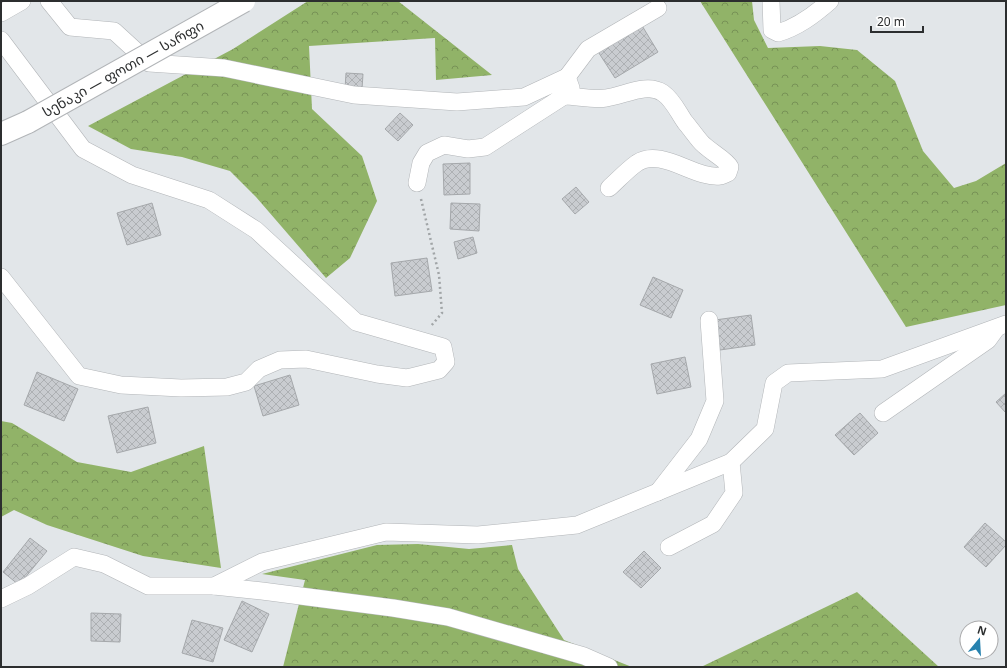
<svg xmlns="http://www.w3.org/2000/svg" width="1007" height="668" font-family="'Noto Sans','Noto Sans Georgian',sans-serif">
	<defs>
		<pattern id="forest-crowns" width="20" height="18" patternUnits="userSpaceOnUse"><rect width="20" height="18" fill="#91b368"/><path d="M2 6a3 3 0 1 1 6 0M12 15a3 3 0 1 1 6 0" fill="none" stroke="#779256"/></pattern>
		<pattern id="building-cross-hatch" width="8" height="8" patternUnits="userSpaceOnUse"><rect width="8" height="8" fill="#c9ccd0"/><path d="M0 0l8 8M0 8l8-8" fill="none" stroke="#adb0b3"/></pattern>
	</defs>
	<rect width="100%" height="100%" fill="#e2e6e9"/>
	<g fill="url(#forest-crowns)">
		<polygon points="308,1 398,1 492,75 436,80 435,38 309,46 312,109 362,156 377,201 350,258 326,278 256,197 230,171 182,157 131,149 88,126 233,49"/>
		<polygon points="700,1 752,1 754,20 768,48 820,46 857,50 895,81 923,151 954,188 976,181 1006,163 1006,305 906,327"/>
		<polygon points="1,421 12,423 77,462 131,472 204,446 221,568 143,556 47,525 14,510 1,517"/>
		<polygon points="418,544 469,549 512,545 518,569 564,640 632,667 283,667 305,580 262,574 377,545"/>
		<polygon points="857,592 939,667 701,667"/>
	</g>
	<g fill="url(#building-cross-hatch)" stroke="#a5a8ab">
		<polygon points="641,24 658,52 615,78 597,50"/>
		<polygon points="346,73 363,74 362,89 345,89"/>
		<polygon points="400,113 413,125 398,141 385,129"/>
		<polygon points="470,163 470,194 444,195 443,164"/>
		<polygon points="576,187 589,202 575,214 562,199"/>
		<polygon points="152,203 161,235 127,245 117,213"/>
		<polygon points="451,203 480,204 479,231 450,229"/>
		<polygon points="473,237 477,253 458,259 454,242"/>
		<polygon points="427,258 432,291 395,296 391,263"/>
		<polygon points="653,277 683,290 671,318 640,305"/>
		<polygon points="751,315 755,345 720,350 715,320"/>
		<polygon points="685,357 691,387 657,394 651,364"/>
		<polygon points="37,372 78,389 64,421 24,405"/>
		<polygon points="290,375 299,405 263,416 254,386"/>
		<polygon points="1006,393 1006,413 996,402"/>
		<polygon points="148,407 156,443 117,453 108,416"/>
		<polygon points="860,413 878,433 854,455 835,435"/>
		<polygon points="985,523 1006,542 1006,545 986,567 964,547"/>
		<polygon points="30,538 47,551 19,585 3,572"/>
		<polygon points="644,551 661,568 641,588 623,572"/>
		<polygon points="242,601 269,614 252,652 224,640"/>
		<polygon points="91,613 121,614 120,642 91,641"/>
		<polygon points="192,620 223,628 213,662 182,653"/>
	</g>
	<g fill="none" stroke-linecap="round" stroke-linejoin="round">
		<defs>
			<g id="minor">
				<polyline points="49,1 70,27 114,31 149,63 224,68 354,95 457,102 524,97 567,77 571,88 564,96 485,147 468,149 444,145 427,153 421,163 417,183"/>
				<path d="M 771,1 L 772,30 L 778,33 C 798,27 814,15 830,1"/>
				<polyline points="1,13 22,1"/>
				<polyline points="1,40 83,149 132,175 209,200 256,230 356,322 443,347 446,362 439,370 407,378 377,374 306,359 280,360 259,369 246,382 227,387 181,388 121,385 79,376 1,277"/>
				<polyline points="567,77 588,49 658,8"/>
				<path d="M 564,96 C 576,96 594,100 606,98 C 624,96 646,82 663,93 C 673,100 678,112 685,122 C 690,128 695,135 700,141 C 707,150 726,159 730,167 L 728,173 C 725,174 722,176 720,176 C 695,179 661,147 637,163 C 627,170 618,180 609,188"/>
				<polyline points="883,413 988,340 996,329"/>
				<polyline points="658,492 699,439 715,401 709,320"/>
				<polyline points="669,547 713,524 734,493 731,462"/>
				<polyline points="214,586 262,591 393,608 448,617 584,656 609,667"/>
				<polyline points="1,599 28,586 74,557 104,564 148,586 214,586 262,562 386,532 478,535 577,525 731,462 765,429 774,383 788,373 882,369 1006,324"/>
			</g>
			<polyline id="highway" points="1,134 28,122"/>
		</defs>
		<use href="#minor" stroke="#b2b5b8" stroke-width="18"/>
		<use href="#highway" stroke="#b2b5b8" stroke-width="24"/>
		<polyline stroke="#a1a5a7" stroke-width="2.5" stroke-dasharray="2 3" stroke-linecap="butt" points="421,199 439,275 442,313 431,326"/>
		<use href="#minor" stroke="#fff" stroke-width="17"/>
		<use href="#highway" stroke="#fff" stroke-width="22"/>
		<defs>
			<g id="highway-bridge">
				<path id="s1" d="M 28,122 L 244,1"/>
			</g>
		</defs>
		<use href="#highway-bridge" stroke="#b2b5b8" stroke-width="24" stroke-linecap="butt"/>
		<use href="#highway-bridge" stroke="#fff" stroke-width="22"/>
	</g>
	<g text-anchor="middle" stroke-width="3.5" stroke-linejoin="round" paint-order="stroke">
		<g font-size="14" fill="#2c2e2f" stroke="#fff">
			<text dy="5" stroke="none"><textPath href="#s1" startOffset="109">სენაკი — ფოთი — სარფი</textPath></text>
		</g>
	</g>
	<rect width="1007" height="668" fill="none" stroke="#2c2e2f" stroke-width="4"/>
	<g transform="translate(979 640) rotate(18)"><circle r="19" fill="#ffffff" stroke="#ababac"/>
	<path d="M0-3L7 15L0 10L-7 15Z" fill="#2782af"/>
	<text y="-6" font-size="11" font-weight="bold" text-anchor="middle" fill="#2c2e2f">N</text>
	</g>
	<path d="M871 26v6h52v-6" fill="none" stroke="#2c2e2f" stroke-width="2"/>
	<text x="877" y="26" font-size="12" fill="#2c2e2f" stroke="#ffffff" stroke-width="3" paint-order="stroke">20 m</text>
</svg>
